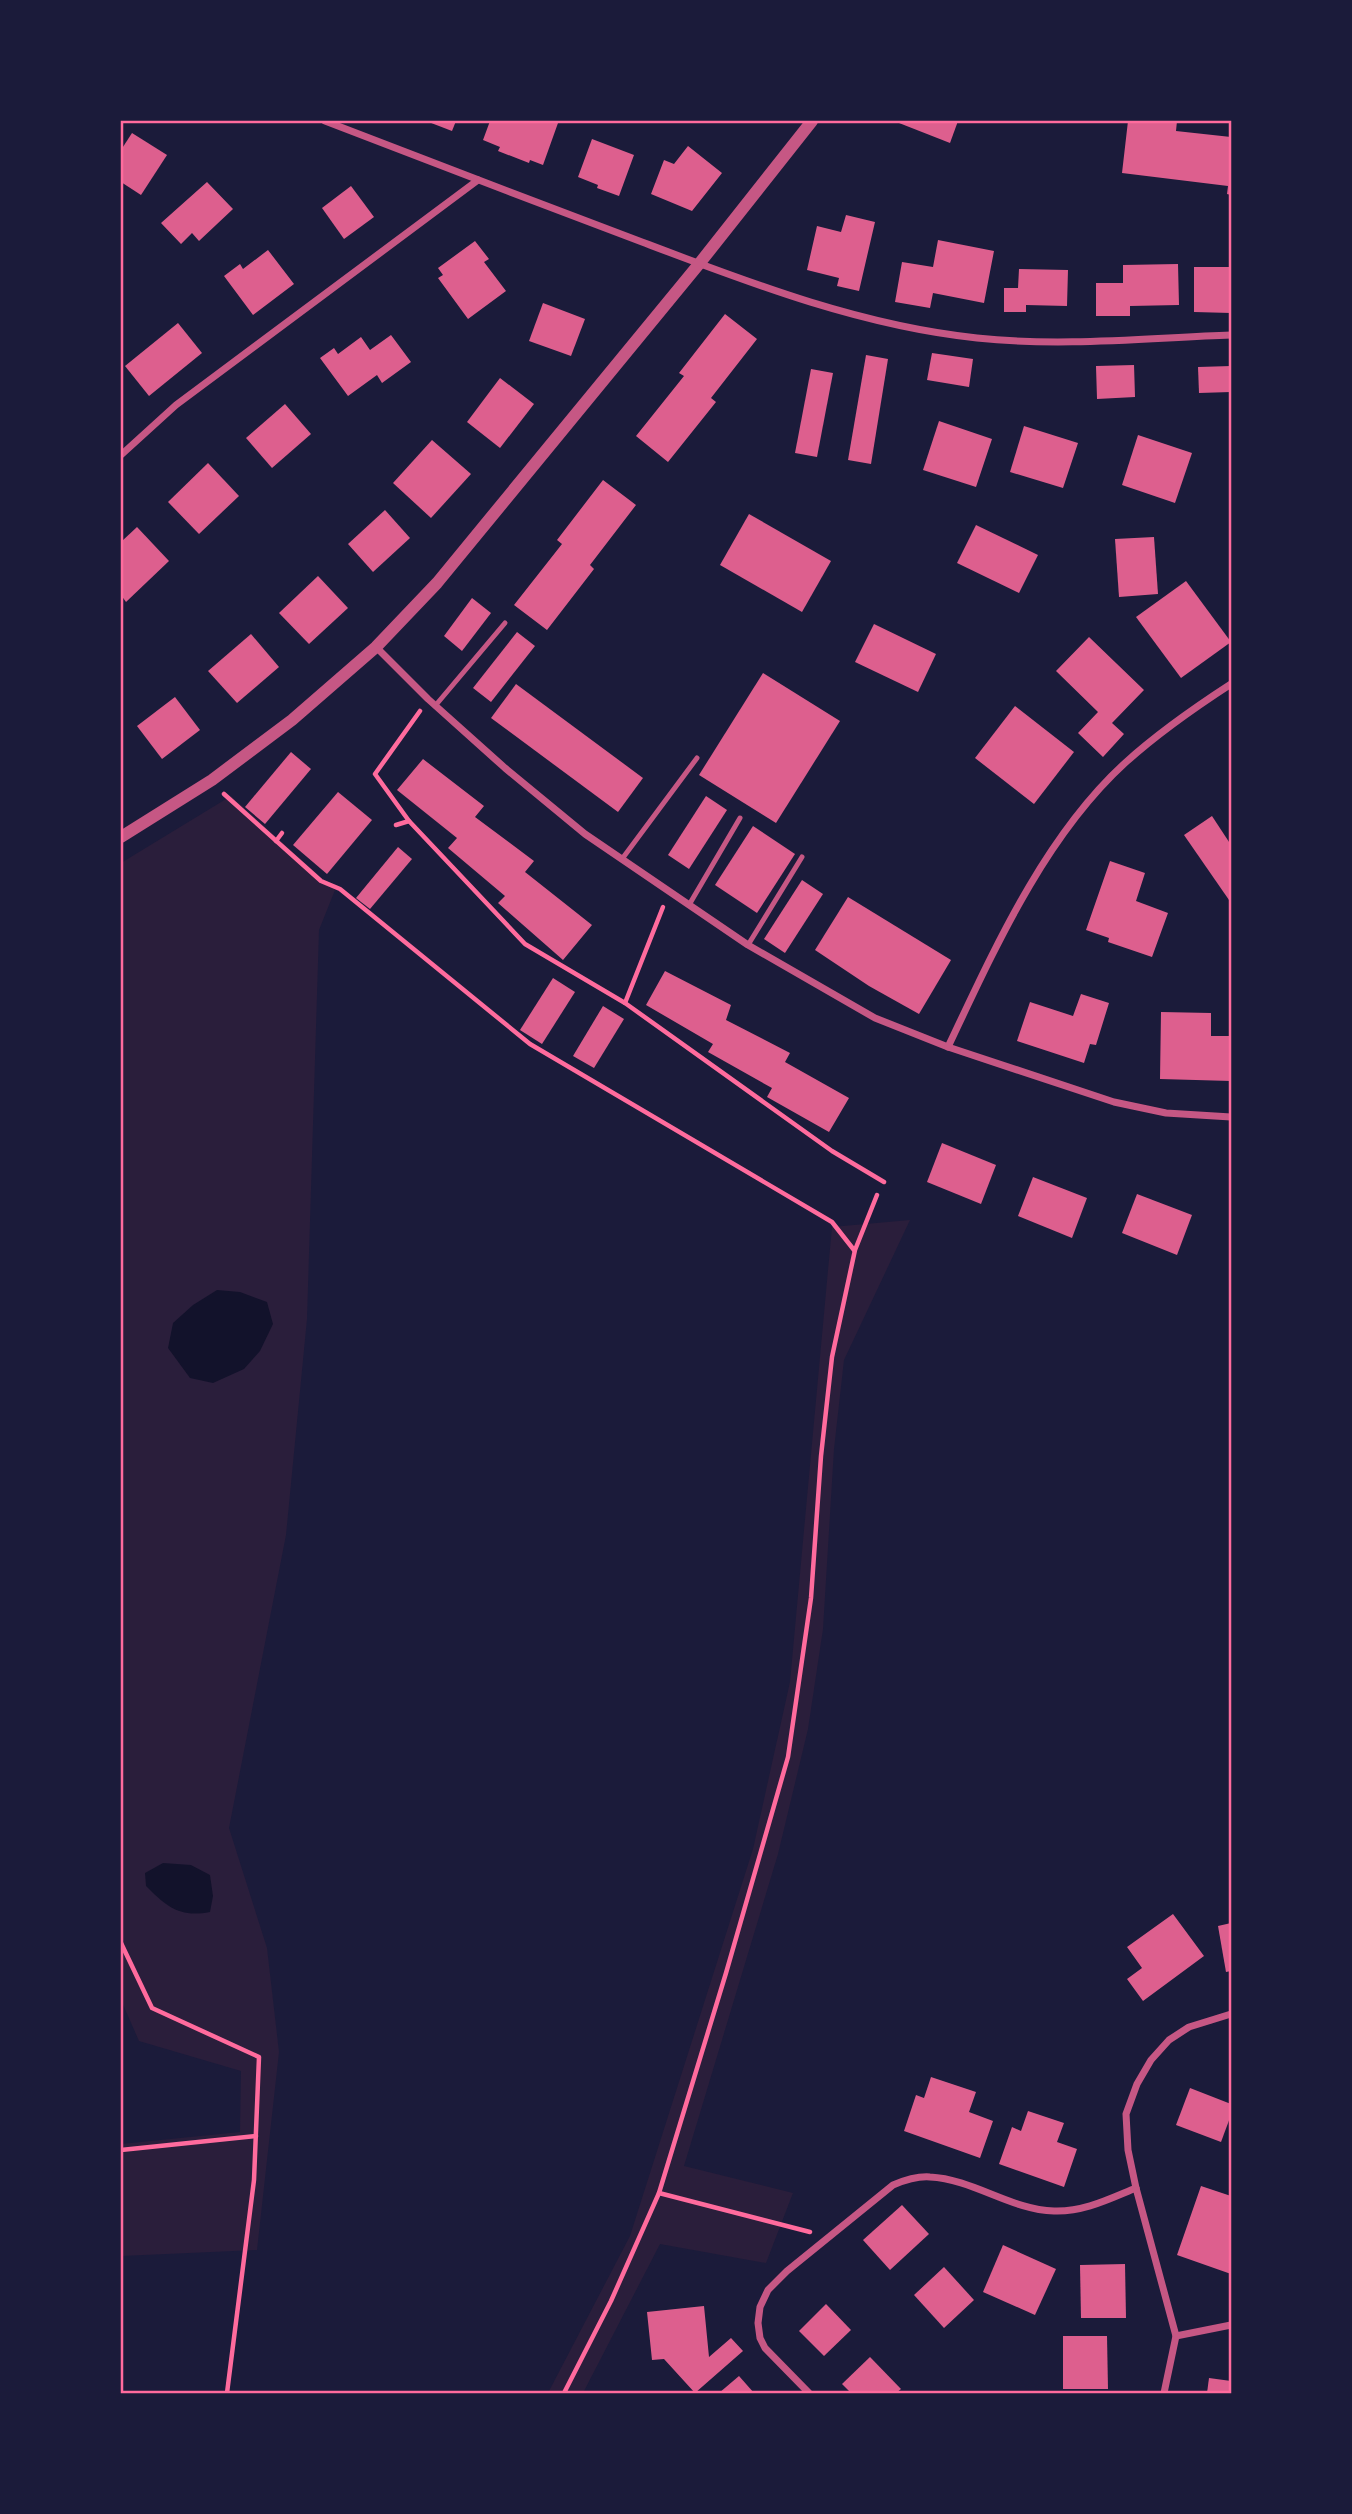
<svg xmlns="http://www.w3.org/2000/svg" width="1352" height="2514" font-family="'Fira Sans Condensed',sans-serif">
	<rect width="100%" height="100%" fill="#1b1b3a"/>
	<g fill="#2a1e3b">
		<polygon points="231,796 335,890 319,930 307,1319 286,1535 229,1828 267,1948 279,2052 257,2250 121,2256 121,2144 240,2132 241,2071 139,2041 121,2000 121,863"/>
		<polygon points="910,1220 844,1360 834,1449 823,1629 808,1729 778,1854 684,2166 793,2193 766,2263 660,2244 583,2393 548,2393 630,2236 753,1849 790,1682 832,1227"/>
	</g>
	<g fill="#12122b">
		<polygon points="217,1290 240,1292 267,1302 273,1324 260,1351 244,1369 213,1383 190,1378 168,1348 173,1323 193,1305"/>
		<path d="M 163,1863 L 191,1865 L 210,1875 L 213,1896 L 210,1912 C 179,1918 166,1906 146,1886 L 145,1873 Z"/>
	</g>
	<g fill="#dd5f8e">
		<polygon points="426,121 456,121 452,131"/>
		<polygon points="490,121 553,121 558,123 543,165 530,160 529,163 498,151 500,147 483,140"/>
		<polygon points="900,121 958,121 950,143 899,123"/>
		<polygon points="1128,121 1177,121 1176,131 1231,137 1231,195 1227,194 1228,186 1122,173"/>
		<polygon points="132,133 167,155 141,195 121,182 121,150"/>
		<polygon points="592,139 634,155 619,196 597,188 598,185 578,177"/>
		<polygon points="688,146 722,173 692,211 651,194 664,160 674,164"/>
		<polygon points="207,182 233,209 199,241 192,233 181,244 161,223"/>
		<polygon points="351,186 374,217 344,239 322,208"/>
		<polygon points="846,215 875,222 859,291 837,286 839,278 807,270 817,226 841,232"/>
		<polygon points="938,240 994,251 984,303 933,293 930,308 895,302 902,262 933,267"/>
		<polygon points="475,241 489,259 484,262 506,291 468,319 438,278 443,275 438,268"/>
		<polygon points="268,250 294,284 253,315 224,276 240,264 243,269"/>
		<polygon points="1178,264 1179,305 1130,306 1130,316 1096,316 1096,283 1123,283 1123,265"/>
		<polygon points="1194,267 1231,267 1231,313 1194,312"/>
		<polygon points="1019,269 1068,270 1067,306 1026,305 1026,312 1004,312 1004,288 1018,288"/>
		<polygon points="543,303 585,319 571,356 529,341"/>
		<polygon points="725,314 757,339 711,398 716,402 668,462 636,436 684,376 679,373"/>
		<polygon points="178,323 202,353 149,396 125,366"/>
		<polygon points="391,335 411,362 382,383 377,375 348,396 320,358 334,348 338,354 361,337 370,350"/>
		<polygon points="932,353 973,359 969,387 927,380"/>
		<polygon points="866,355 888,359 871,464 848,460"/>
		<polygon points="1134,365 1135,397 1097,399 1096,366"/>
		<polygon points="1231,366 1231,392 1199,393 1198,367"/>
		<polygon points="811,369 833,373 817,457 795,453"/>
		<polygon points="500,378 534,404 500,448 467,422"/>
		<polygon points="285,404 311,434 272,468 246,438"/>
		<polygon points="939,421 992,439 976,487 923,470"/>
		<polygon points="1024,426 1078,443 1063,488 1010,472"/>
		<polygon points="1138,435 1192,453 1175,503 1122,485"/>
		<polygon points="432,440 471,474 431,518 393,483"/>
		<polygon points="208,463 239,496 199,534 168,502"/>
		<polygon points="603,480 636,505 590,565 594,569 547,630 514,605 562,544 557,540"/>
		<polygon points="385,510 410,538 373,572 348,544"/>
		<polygon points="749,514 831,561 802,612 720,565"/>
		<polygon points="976,525 1038,555 1019,593 957,563"/>
		<polygon points="137,527 169,561 126,602 121,595 121,542"/>
		<polygon points="1154,537 1158,594 1119,597 1115,539"/>
		<polygon points="318,576 348,608 309,644 279,613"/>
		<polygon points="1186,581 1231,642 1181,678 1136,617"/>
		<polygon points="472,598 491,613 462,651 444,636"/>
		<polygon points="874,624 936,654 918,692 855,662"/>
		<polygon points="517,632 535,646 491,702 473,688"/>
		<polygon points="251,634 279,667 237,703 208,671"/>
		<polygon points="1089,637 1144,690 1112,723 1124,734 1103,757 1078,733 1098,712 1056,671"/>
		<polygon points="763,673 840,721 776,823 699,775"/>
		<polygon points="516,684 643,778 618,812 491,718"/>
		<polygon points="175,697 200,730 162,759 137,726"/>
		<polygon points="1015,706 1074,752 1034,804 975,758"/>
		<polygon points="291,752 311,769 265,824 245,807"/>
		<polygon points="423,759 484,806 475,817 534,861 525,872 592,925 563,960 498,903 505,896 448,848 457,838 397,790"/>
		<polygon points="338,792 372,820 327,874 293,845"/>
		<polygon points="706,796 727,810 689,869 668,855"/>
		<polygon points="1212,816 1231,845 1231,898 1229,900 1184,835"/>
		<polygon points="753,826 795,854 757,913 715,885"/>
		<polygon points="398,847 412,859 370,909 356,898"/>
		<polygon points="1110,861 1145,873 1136,901 1168,913 1152,957 1108,942 1109,938 1086,930"/>
		<polygon points="802,880 823,894 785,953 764,939"/>
		<polygon points="848,897 951,960 919,1014 869,986 815,950"/>
		<polygon points="665,971 731,1005 726,1020 790,1053 785,1062 849,1098 829,1132 767,1097 772,1088 708,1052 713,1044 646,1005"/>
		<polygon points="553,978 575,992 542,1044 520,1030"/>
		<polygon points="1081,994 1109,1003 1096,1045 1090,1044 1084,1063 1017,1041 1030,1002 1073,1016"/>
		<polygon points="603,1006 624,1019 594,1068 573,1056"/>
		<polygon points="1161,1012 1211,1013 1211,1036 1231,1036 1231,1081 1160,1079"/>
		<polygon points="942,1143 996,1165 981,1204 927,1182"/>
		<polygon points="1033,1177 1087,1198 1072,1238 1018,1216"/>
		<polygon points="1137,1194 1192,1215 1177,1255 1122,1233"/>
		<polygon points="1173,1914 1204,1956 1143,2001 1127,1979 1142,1968 1127,1947"/>
		<polygon points="1231,1923 1231,1971 1226,1972 1218,1926"/>
		<polygon points="931,2077 976,2092 969,2112 993,2121 980,2158 904,2131 916,2095 924,2098"/>
		<polygon points="1190,2088 1231,2104 1231,2115 1221,2142 1176,2125"/>
		<polygon points="1028,2111 1064,2123 1057,2142 1077,2149 1064,2187 999,2164 1012,2127 1021,2131"/>
		<polygon points="1201,2186 1231,2196 1229,2208 1231,2209 1231,2274 1177,2255"/>
		<polygon points="902,2205 929,2234 890,2270 863,2240"/>
		<polygon points="1003,2245 1056,2269 1035,2315 983,2292"/>
		<polygon points="1125,2264 1126,2318 1081,2318 1080,2265"/>
		<polygon points="944,2267 974,2300 944,2328 914,2295"/>
		<polygon points="826,2304 851,2330 824,2356 799,2331"/>
		<polygon points="704,2306 709,2357 731,2338 743,2351 695,2393 664,2359 652,2360 647,2312"/>
		<polygon points="1063,2336 1107,2336 1108,2389 1063,2389"/>
		<polygon points="870,2357 901,2389 896,2393 851,2393 842,2384"/>
		<polygon points="739,2376 754,2393 719,2393"/>
		<polygon points="1209,2378 1231,2381 1231,2393 1207,2393"/>
	</g>
	<g fill="none" stroke-linecap="round" stroke-linejoin="round">
		<g stroke="#ff6b9d" stroke-width="4.5">
			<polyline points="224,794 321,881 340,889 530,1044 832,1222 854,1250"/>
			<polyline points="409,821 375,774 420,711"/>
			<polyline points="396,825 409,821 525,944 625,1003 832,1151 884,1182"/>
			<polyline points="276,841 282,833"/>
			<polyline points="625,1003 663,907"/>
			<polyline points="121,1943 152,2008 259,2057 254,2180 227,2393"/>
			<polyline points="121,2150 256,2136"/>
			<polyline points="659,2193 810,2232"/>
			<polyline points="564,2393 611,2301 659,2193 726,1973 788,1757 811,1598 821,1456 832,1357 855,1250 877,1195"/>
		</g>
		<g stroke="#c65784" stroke-width="5">
			<polyline points="435,706 505,623"/>
			<polyline points="622,859 697,758"/>
			<polyline points="689,905 740,818"/>
			<polyline points="748,945 802,857"/>
		</g>
		<g stroke="#c65784" stroke-width="7">
			<path d="M 325,121 C 431,162 536,202 642,242 C 750,283 861,326 977,338 C 1061,347 1147,338 1231,335"/>
			<polyline points="121,455 176,405 478,180"/>
			<polyline points="376,647 428,699 505,768 585,834 748,945 875,1018 948,1047 1114,1102 1166,1113 1231,1117"/>
			<path d="M 948,1047 C 994,950 1044,837 1125,763 C 1158,733 1194,708 1231,684"/>
			<polyline points="1176,2336 1231,2325"/>
			<path d="M 809,2393 L 765,2348 L 760,2338 L 758,2323 L 760,2307 L 768,2290 L 787,2271 L 893,2185 C 905,2180 917,2176 930,2177 C 973,2179 1011,2210 1054,2211 C 1084,2212 1109,2199 1136,2188"/>
			<polyline points="1164,2393 1176,2336 1136,2188 1128,2150 1126,2114 1137,2084 1151,2060 1169,2040 1189,2027 1231,2014"/>
		</g>
		<polyline stroke="#c65784" stroke-width="12" points="121,837 212,780 292,720 376,647 437,583 699,264 812,121"/>
	</g>
	<rect width="1352" height="2514" fill="none" stroke="#1b1b3a" stroke-width="245"/>
	<rect x="122" y="122" width="1108" height="2270" fill="none" stroke="#ff6b9d" stroke-width="2.5"/>
</svg>
